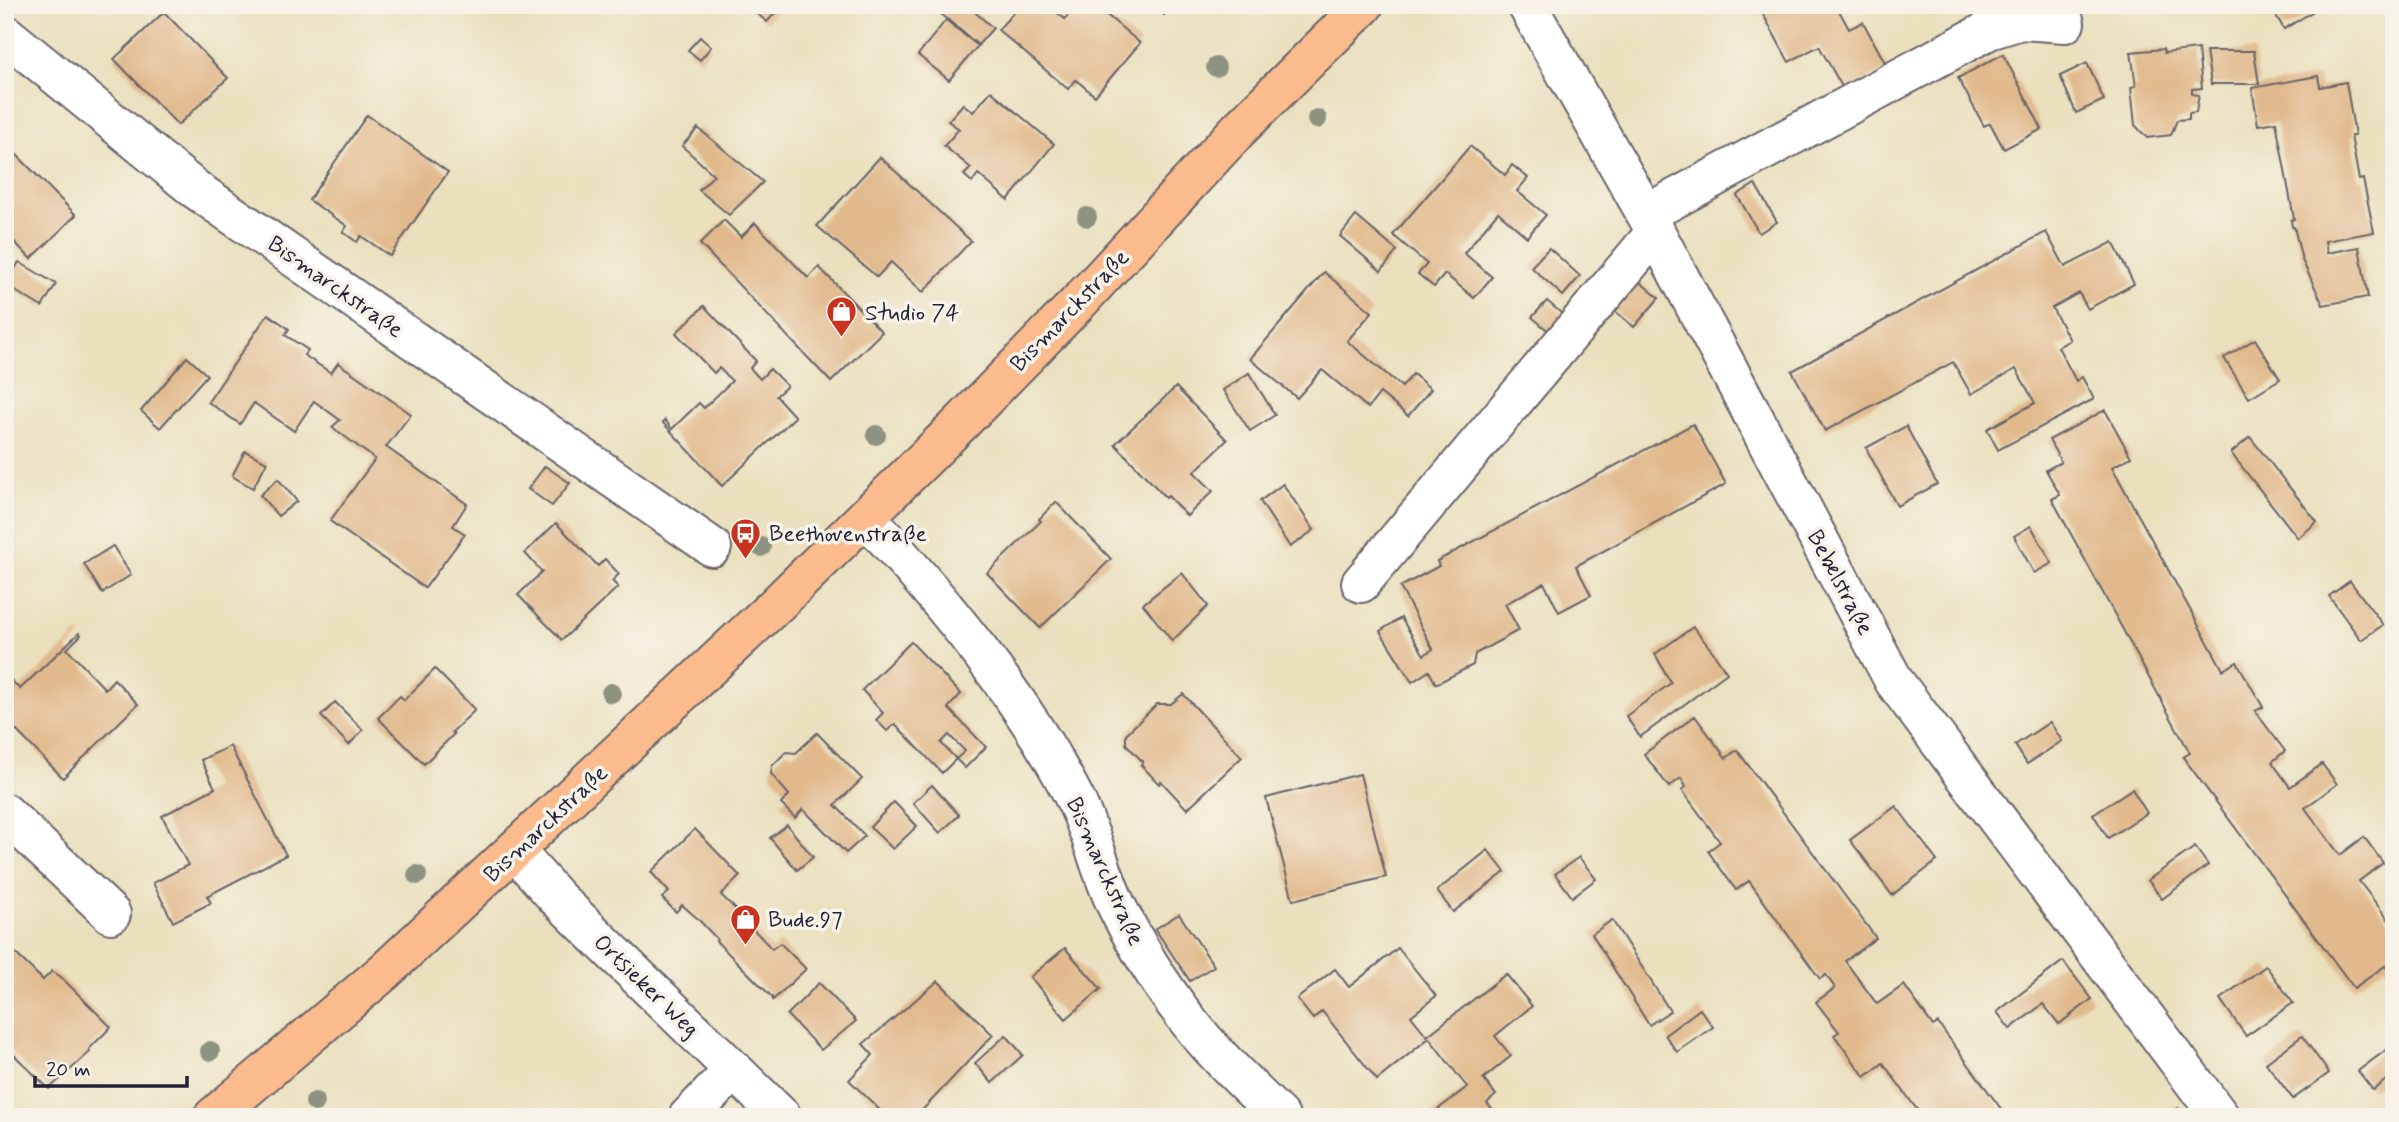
<svg xmlns="http://www.w3.org/2000/svg" width="2399" height="1122" font-family="Mynerve,sans-serif">
	<rect width="100%" height="100%" fill="#f7f3e8"/>
	<filter id="ink" filterUnits="userSpaceOnUse"><feTurbulence type="fractalNoise" baseFrequency=".0143" numOctaves="2"/><feDisplacementMap in="SourceGraphic" scale="14" xChannelSelector="R" yChannelSelector="G"/><feConvolveMatrix kernelMatrix="1 2 1 2 8 2 1 2 1" color-interpolation-filters="sRGB"/></filter>
	<filter id="wash" filterUnits="userSpaceOnUse"><feTurbulence type="fractalNoise" baseFrequency=".00686" numOctaves="4" result="noise"/><feDisplacementMap in="SourceGraphic" scale="28" xChannelSelector="R" yChannelSelector="G"/><feGaussianBlur stdDeviation="1.57" result="paint"/><feColorMatrix in="noise" values="0 0 0 0 0 0 0 0 0 0 0 0 0 0 0 0 0 1.4 0 .05"/><feComposite in="paint" operator="in"/></filter>
	<g filter="url(#wash)">
		<rect width="100%" height="100%" fill="#eae0be"/>
		<g id="blocks">
			<g fill="#e1b98c">
				<polygon points="747,5 782,5 767,22"/>
				<polygon points="937,5 967,5 993,28 978,45 934,8"/>
				<polygon points="1020,5 1048,5 1065,19 1076,5 1095,5 1140,43 1095,96 1076,80 1068,89 998,30"/>
				<polygon points="1154,5 1172,5 1164,15"/>
				<polygon points="1758,5 1836,5 1849,29 1863,22 1888,68 1845,92 1819,46 1789,62"/>
				<polygon points="2270,5 2319,5 2320,7 2284,29"/>
				<polygon points="164,12 228,78 178,125 114,59"/>
				<polygon points="946,20 978,46 949,80 918,55"/>
				<polygon points="700,37 711,47 700,60 688,50"/>
				<polygon points="2163,49 2164,53 2198,49 2202,88 2192,89 2192,94 2199,95 2196,112 2189,113 2189,119 2177,120 2171,135 2147,138 2135,125 2131,87 2136,86 2131,52"/>
				<polygon points="2206,51 2254,51 2259,84 2211,84"/>
				<polygon points="2003,54 2042,129 2004,149 1990,123 1984,126 1958,78"/>
				<polygon points="2087,63 2104,100 2076,113 2060,76"/>
				<polygon points="2318,76 2320,87 2346,82 2355,135 2351,136 2359,180 2363,179 2374,232 2325,241 2327,253 2359,247 2368,297 2323,305 2302,260 2294,227 2292,227 2291,220 2294,219 2276,122 2258,125 2252,88"/>
				<polygon points="991,91 1054,144 1008,200 978,174 972,182 964,175 971,168 944,146 959,129 948,121 963,104 973,112"/>
				<polygon points="367,115 448,172 390,256 361,236 357,242 343,232 347,226 309,200"/>
				<polygon points="698,128 763,182 729,215 699,190 714,175 682,146"/>
				<polygon points="1470,146 1505,175 1512,165 1528,178 1517,191 1546,215 1527,237 1498,212 1464,253 1492,277 1474,298 1445,274 1434,287 1418,274 1427,264 1393,235"/>
				<polygon points="16,154 76,215 31,259 5,232 5,164"/>
				<polygon points="880,157 971,241 923,292 891,262 877,277 817,226"/>
				<polygon points="1755,184 1777,222 1759,233 1737,195"/>
				<polygon points="1356,216 1397,251 1381,271 1340,236"/>
				<polygon points="724,220 741,237 755,223 808,278 819,267 882,332 831,382 700,244"/>
				<polygon points="2046,232 2065,267 2113,242 2134,284 2088,309 2079,293 2052,308 2070,340 2058,347 2076,381 2082,377 2094,399 1998,450 1987,429 2035,403 2016,369 1971,394 1953,362 1825,431 1792,371"/>
				<polygon points="1549,248 1580,276 1563,296 1531,267"/>
				<polygon points="19,262 56,284 42,307 5,285"/>
				<polygon points="1324,272 1372,312 1347,341 1402,387 1413,374 1431,389 1408,416 1380,393 1368,408 1322,370 1297,398 1250,359"/>
				<polygon points="1640,282 1659,298 1634,327 1615,311"/>
				<polygon points="1547,301 1567,318 1553,335 1532,317"/>
				<polygon points="704,306 756,361 750,368 760,379 770,369 787,386 776,396 795,417 722,486 663,423 665,420 672,429 699,403 704,408 732,381 719,368 714,373 676,333"/>
				<polygon points="268,314 289,329 285,335 308,350 304,355 331,373 338,363 411,414 386,447 467,504 453,526 465,534 425,588 330,521 375,459 332,427 340,420 314,401 294,431 254,403 240,424 208,402"/>
				<polygon points="2255,339 2280,379 2249,398 2224,358"/>
				<polygon points="187,357 207,375 160,428 141,411"/>
				<polygon points="1249,373 1275,415 1250,431 1223,390"/>
				<polygon points="1176,387 1227,440 1194,472 1213,491 1187,516 1168,496 1166,498 1115,444"/>
				<polygon points="2105,410 2131,457 2112,467 2223,670 2237,662 2263,707 2255,711 2285,751 2272,762 2290,787 2322,764 2337,784 2305,808 2340,855 2364,837 2383,863 2359,881 2394,927 2394,978 2385,966 2354,988 2183,757 2190,753 2052,499 2060,495 2046,470 2061,462 2049,440"/>
				<polygon points="1693,424 1726,484 1576,566 1591,595 1559,612 1544,583 1505,604 1519,630 1475,654 1473,665 1436,684 1429,671 1412,682 1380,631 1401,618 1424,655 1433,649 1400,587 1439,566 1437,561"/>
				<polygon points="1906,426 1937,484 1897,506 1866,448"/>
				<polygon points="2250,437 2317,522 2298,538 2231,453"/>
				<polygon points="245,451 267,462 253,488 232,476"/>
				<polygon points="545,466 570,483 552,506 528,489"/>
				<polygon points="278,479 297,501 278,516 260,495"/>
				<polygon points="1283,484 1314,530 1290,547 1260,501"/>
				<polygon points="1056,502 1111,559 1040,628 987,573 1041,521 1039,519"/>
				<polygon points="556,523 598,566 605,559 619,574 612,581 618,587 562,640 518,595 542,572 525,553"/>
				<polygon points="2031,526 2052,563 2034,573 2014,536"/>
				<polygon points="113,546 131,575 102,593 84,564"/>
				<polygon points="1182,573 1208,606 1172,641 1143,604"/>
				<polygon points="2350,581 2383,625 2361,640 2329,596"/>
				<polygon points="1693,627 1713,652 1727,673 1640,737 1626,716 1671,683 1655,654"/>
				<polygon points="79,633 81,635 67,649 105,689 114,679 138,704 63,778 5,719 5,674 20,689"/>
				<polygon points="911,642 961,694 948,708 986,747 965,768 956,759 965,751 949,735 941,743 956,759 942,773 895,724 887,731 876,720 883,713 862,690"/>
				<polygon points="435,669 475,710 452,732 454,734 424,764 378,718 400,696 404,700"/>
				<polygon points="1183,694 1242,757 1187,809 1161,781 1159,784 1141,765 1143,762 1126,744 1126,734 1157,704 1171,704"/>
				<polygon points="335,702 363,730 349,745 321,716"/>
				<polygon points="1695,716 1726,758 1737,750 1876,938 1845,961 1877,1004 1904,985 1933,1026 1938,1023 2007,1117 1911,1117 1918,1111 1883,1063 1865,1077 1834,1035 1839,1032 1816,1002 1835,988 1826,975 1820,979 1749,881 1736,890 1708,851 1720,842 1682,790 1686,787 1681,778 1669,787 1644,754"/>
				<polygon points="2050,722 2062,741 2027,764 2015,745"/>
				<polygon points="817,733 862,779 835,805 865,836 846,853 803,809 795,818 781,804 789,795 771,774 772,766 786,752 796,753"/>
				<polygon points="230,746 286,855 207,896 211,903 173,922 153,883 188,865 162,816 215,788 201,760"/>
				<polygon points="1360,774 1386,877 1293,900 1266,798"/>
				<polygon points="932,785 959,815 940,833 913,803"/>
				<polygon points="2132,789 2147,813 2108,838 2093,814"/>
				<polygon points="894,802 917,826 893,849 870,827"/>
				<polygon points="1896,806 1937,861 1892,895 1850,840"/>
				<polygon points="787,825 813,857 797,870 770,838"/>
				<polygon points="695,829 740,876 721,895 754,927 753,929 772,949 780,943 806,969 773,1000 772,997 716,941 717,939 697,918 682,905 676,912 662,898 669,892 651,872"/>
				<polygon points="2195,847 2208,865 2162,899 2148,880"/>
				<polygon points="1488,850 1505,872 1453,912 1437,891"/>
				<polygon points="1579,857 1596,879 1572,897 1555,874"/>
				<polygon points="1179,914 1214,966 1190,981 1155,929"/>
				<polygon points="1612,920 1670,1011 1649,1025 1592,934"/>
				<polygon points="8,946 43,980 52,971 61,977 111,1027 89,1049 90,1052 49,1089 5,1046 5,949"/>
				<polygon points="1065,948 1101,989 1066,1019 1030,977"/>
				<polygon points="1398,948 1436,996 1411,1016 1427,1036 1506,974 1532,1006 1495,1036 1511,1056 1483,1079 1496,1095 1487,1103 1498,1117 1428,1117 1467,1087 1429,1038 1377,1080 1322,1011 1313,1019 1297,999 1335,969 1349,987"/>
				<polygon points="2063,961 2092,999 2059,1024 2043,1004 2010,1029 1997,1012"/>
				<polygon points="2266,966 2293,1003 2246,1036 2220,999"/>
				<polygon points="938,981 993,1035 916,1117 887,1117 849,1080 873,1055 863,1044"/>
				<polygon points="819,983 856,1021 821,1050 787,1015"/>
				<polygon points="1700,1009 1713,1027 1677,1052 1665,1035"/>
				<polygon points="1006,1035 1023,1055 992,1083 975,1063"/>
				<polygon points="2302,1036 2329,1073 2293,1099 2266,1063"/>
				<polygon points="2394,1044 2394,1074 2373,1090 2358,1071"/>
				<polygon points="2178,1108 2185,1117 2165,1117"/>
			</g>
		</g>
	</g>
	<g filter="url(#ink)">
		<use href="#blocks" fill-opacity="0" stroke="#686469" stroke-width="2"/>
		<g fill="none" stroke-linecap="round" stroke-linejoin="round">
			<defs>
				<g id="minor">
					<polyline points="1527,5 1646,214 1894,681 2220,1117"/>
					<polyline points="5,34 195,189 712,547"/>
					<polyline points="1646,214 1989,30 2021,20 2065,23"/>
					<path d="M 866,517 C 944,603 1023,697 1076,801 C 1093,835 1101,875 1118,909 C 1140,952 1168,997 1199,1034 C 1223,1063 1253,1090 1280,1117"/>
					<polyline points="1361,583 1655,233"/>
					<polyline points="5,813 111,914"/>
					<polyline points="515,851 556,897 782,1117"/>
					<polyline points="688,1117 734,1070"/>
				</g>
				<polyline id="major" points="213,1117 385,971 777,604 961,423 1077,304 1239,129 1364,5"/>
			</defs>
			<use href="#minor" stroke="#686469" stroke-width="42"/>
			<use href="#major" stroke="#686469" stroke-width="42"/>
			<use href="#minor" stroke="#fff" stroke-width="38"/>
			<use href="#major" stroke="#fbbb8d" stroke-width="38"/>
		</g>
		<g fill="#8e9381">
			<circle cx="1216" cy="67" r="10"/>
			<circle cx="1317" cy="119" r="10"/>
			<circle cx="1087" cy="217" r="10"/>
			<circle cx="876" cy="435" r="10"/>
			<circle cx="761" cy="547" r="10"/>
			<circle cx="611" cy="693" r="10"/>
			<circle cx="417" cy="875" r="10"/>
			<circle cx="210" cy="1051" r="10"/>
			<circle cx="315" cy="1102" r="10"/>
		</g>
	</g>
	<defs>
		<symbol id="shop-pin" viewBox="-11 -11 22 30"><path d="M0 17L-7.5 6A9.5 9.5 0 1 1 7.5 6Z" fill="#c8321e" stroke="#f7f3e8"/><path d="M-5-2.5h2.3a2.7 3.5 0 0 1 5.4 0H5L5.5 6h-11ZM-1.5-2.5h3a1.5 2.3 0 0 0-3 0Z" fill="#fff"/></symbol>
		<symbol id="bus-pin" viewBox="-11 -11 22 30"><path d="M0 17L-7.5 6A9.5 9.5 0 1 1 7.5 6Z" fill="#c8321e" stroke="#f7f3e8"/><path d="M-5-6H5V4H4V6H2V4H-2V6H-4V4H-5ZM-3.5-4V0h7V-4ZM-3.5 1.2v1.5H-2V1.2ZM2 1.2v1.5H3.5V1.2Z" fill="#fff"/></symbol>
	</defs>
	<g fill-rule="evenodd">
		<use href="#shop-pin" x="824" y="294" width="35" height="47"/>
		<use href="#bus-pin" x="728" y="516" width="35" height="47"/>
		<use href="#shop-pin" x="728" y="902" width="35" height="47"/>
	</g>
	<g text-anchor="middle" stroke-width="7" stroke-linejoin="round" paint-order="stroke">
		<g font-size="23" fill="#22223b" stroke="#f7f3e8">
			<text transform="translate(336 286) rotate(35)" y="8">Bismarckstraße</text>
			<text transform="translate(1069 310) rotate(-46)" y="8">Bismarckstraße</text>
			<text transform="translate(1841 582) rotate(62)" y="8">Bebelstraße</text>
			<text transform="translate(545 823) rotate(-43)" y="8">Bismarckstraße</text>
			<text transform="translate(1106 871) rotate(66)" y="8">Bismarckstraße</text>
			<text transform="translate(647 985) rotate(44)" y="8">Ortsieker Weg</text>
		</g>
		<g font-size="23" fill="#22223b" stroke="#f7f3e8" text-anchor="start">
			<text x="865" y="320">Studio 74</text>
			<text x="769" y="541">Beethovenstraße</text>
			<text x="768" y="927">Bude.97</text>
		</g>
	</g>
	<rect width="2399" height="1122" fill="none" stroke="#f7f3e8" stroke-width="28"/>
	<path d="M35 1076v10h152v-10" fill="none" stroke="#22223b" stroke-width="3.5"/>
	<text x="46" y="1076" font-size="21" fill="#22223b" stroke="#f7f3e8" stroke-width="5" paint-order="stroke">20 m</text>
</svg>
